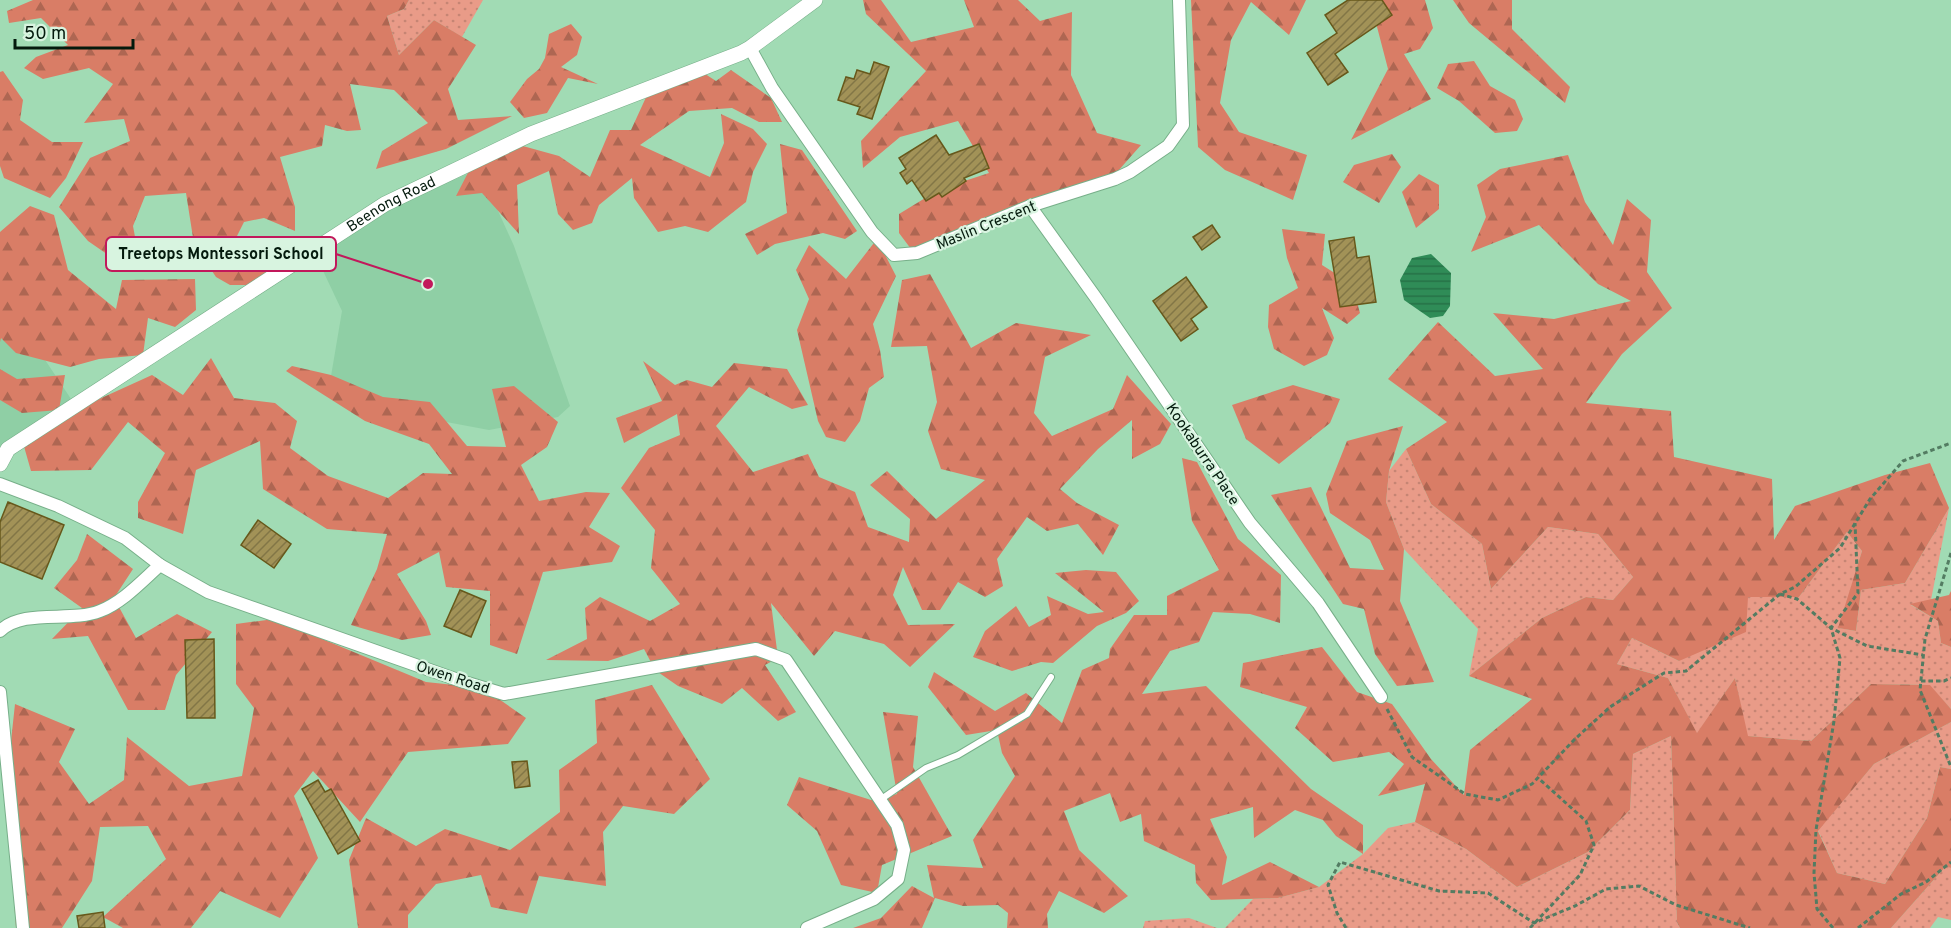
<svg xmlns="http://www.w3.org/2000/svg" width="1951" height="928" font-family="Overpass,sans-serif">
	<defs>
		<pattern id="green-dots" width="8" height="8" patternUnits="userSpaceOnUse" patternTransform="scale(1.5)"><rect width="8" height="8" fill="#e99b88"/><path d="M2 2h.1M6 6h.1" fill="none" stroke="#c68574" stroke-width="1.8" stroke-linecap="round"/></pattern>
		<pattern id="forest-firs" width="22" height="20" patternUnits="userSpaceOnUse" patternTransform="scale(1.5)"><rect width="22" height="20" fill="#d97d66"/><path d="M5 1l3.5 6h-7zM16 11l3.5 6h-7z" fill="#ae6652"/></pattern>
		<pattern id="water-rules" width="6" height="5" patternUnits="userSpaceOnUse" patternTransform="scale(1.5)"><rect width="6" height="5" fill="#2f8c57"/><path d="M0 2.5h6" fill="none" stroke="#267246"/></pattern>
		<pattern id="building-hatch" width="6" height="6" patternUnits="userSpaceOnUse" patternTransform="scale(1.5)"><rect width="6" height="6" fill="#a29257"/><path d="M-1 1l2-2M0 6l6-6M5 7l2-2" fill="none" stroke="#827646"/></pattern>
	</defs>
	<rect width="100%" height="100%" fill="#a1dbb4"/>
	<g fill="#8fcfa5">
		<polygon points="479,169 514,246 570,406 558,417 489,430 441,421 330,382 342,311 316,256 384,210"/>
		<polygon points="0,292 71,399 6,442 0,456"/>
	</g>
	<g fill="url(#green-dots)">
		<polygon points="409,0 483,0 462,37 434,20 399,55 387,16 404,9"/>
		<polygon points="1406,449 1431,504 1482,544 1491,589 1548,527 1598,534 1633,577 1613,600 1586,597 1542,618 1469,676 1478,629 1404,549 1386,502 1389,471"/>
		<polygon points="1949,508 1931,600 1911,605 1938,621 1941,643 1951,647 1951,709 1929,685 1871,684 1811,741 1747,736 1735,678 1697,734 1668,678 1617,664 1632,638 1679,661 1748,597 1799,597 1847,532 1862,551 1839,628 1856,631 1861,590 1905,583"/>
		<polygon points="1951,722 1951,769 1940,767 1927,818 1885,884 1837,873 1818,830 1874,764"/>
		<polygon points="1671,736 1677,922 1680,928 1225,928 1253,899 1278,898 1319,887 1363,854 1388,828 1415,822 1466,849 1517,887 1588,852 1630,810 1633,754"/>
		<polygon points="1947,865 1951,868 1951,920 1938,917 1930,928 1891,928"/>
		<polygon points="1189,918 1217,928 1143,928 1145,921"/>
	</g>
	<g fill="url(#forest-firs)">
		<polygon points="33,0 409,0 404,9 387,16 399,55 434,20 476,45 448,89 458,120 512,116 446,149 376,169 382,151 428,123 394,90 350,84 361,130 347,131 325,125 322,146 280,157 295,207 295,231 264,218 244,222 232,246 251,249 287,247 258,285 230,285 216,277 194,244 186,193 145,196 133,226 138,253 127,268 88,241 59,207 90,158 130,141 124,119 84,123 113,84 89,68 43,79 24,68 36,57 68,45 41,18 9,23 7,11"/>
		<polygon points="863,0 881,0 911,42 974,27 964,0 1018,0 1040,21 1072,12 1071,75 1097,133 1141,145 1103,188 1049,195 917,257 899,233 899,214 940,189 989,173 958,121 900,137 863,168 861,141 926,71 866,14"/>
		<polygon points="1191,0 1306,0 1289,35 1251,2 1231,40 1220,103 1239,132 1307,155 1293,200 1225,170 1198,147"/>
		<polygon points="1370,0 1425,0 1433,28 1420,49 1404,54 1431,99 1351,140 1388,69"/>
		<polygon points="1453,0 1512,0 1512,29 1570,87 1565,103 1469,23"/>
		<polygon points="571,24 582,37 577,55 561,67 598,84 568,78 547,113 524,118 510,102 527,79 539,69 545,58 549,34"/>
		<polygon points="1474,61 1490,86 1515,100 1523,119 1517,131 1495,133 1459,101 1437,88 1448,64"/>
		<polygon points="699,70 716,81 731,70 771,98 782,122 759,122 732,108 689,111 640,145 710,177 724,143 721,114 753,129 767,144 753,172 746,202 708,232 685,226 658,232 634,198 632,178 599,205 592,223 573,230 558,214 549,171 517,185 519,234 482,193 456,196 473,163 512,143 559,156 590,177 610,130 631,130 648,93"/>
		<polygon points="3,71 23,100 20,120 52,142 83,142 66,178 50,198 4,178 0,166 0,72"/>
		<polygon points="780,144 802,150 857,231 845,239 823,233 775,244 757,255 745,234 787,213"/>
		<polygon points="1392,154 1401,167 1379,203 1343,182 1354,165"/>
		<polygon points="1568,155 1585,202 1613,245 1627,199 1651,220 1647,272 1672,308 1622,354 1586,403 1671,411 1674,457 1772,479 1774,540 1795,506 1885,475 1930,463 1949,508 1905,583 1861,590 1856,631 1838,628 1862,551 1847,532 1799,597 1748,597 1746,632 1679,661 1632,638 1617,664 1668,678 1697,733 1735,678 1748,736 1811,741 1871,684 1930,685 1951,709 1951,722 1874,764 1818,831 1837,873 1885,884 1927,818 1940,767 1951,769 1951,868 1946,866 1891,928 1680,928 1677,922 1671,736 1633,754 1630,810 1588,852 1517,887 1466,849 1415,822 1425,784 1378,796 1404,764 1389,752 1333,762 1295,728 1307,707 1240,687 1243,663 1322,647 1357,692 1392,704 1431,759 1464,795 1470,750 1532,699 1469,676 1542,618 1586,597 1613,600 1633,577 1598,534 1548,527 1491,589 1482,544 1431,504 1406,449 1447,422 1388,379 1438,322 1495,376 1543,369 1493,313 1554,319 1631,301 1598,284 1539,225 1471,252 1486,217 1477,185 1500,169"/>
		<polygon points="1419,174 1439,185 1439,209 1416,228 1402,192"/>
		<polygon points="30,206 54,215 68,270 116,309 122,280 195,279 196,310 175,327 148,318 143,355 99,359 70,367 16,353 1,338 0,342 0,232"/>
		<polygon points="1282,229 1325,234 1322,265 1352,284 1360,313 1347,324 1322,308 1334,338 1327,355 1304,366 1274,349 1268,327 1269,305 1298,288 1287,258"/>
		<polygon points="877,239 896,276 873,324 880,350 884,377 869,388 860,421 845,442 826,437 818,421 797,330 809,299 796,270 809,245 846,279"/>
		<polygon points="930,274 971,348 1016,323 1091,335 1045,357 1034,413 1052,436 1113,409 1127,375 1171,424 1160,444 1132,459 1132,420 1098,449 1060,489 1077,503 1119,525 1103,555 1078,524 1047,531 1027,517 997,559 1003,586 985,597 958,582 940,610 922,610 903,567 893,595 908,625 955,624 910,667 884,644 835,631 814,656 771,603 778,658 765,665 796,712 778,721 742,688 722,704 678,686 655,670 644,649 608,661 546,660 587,639 585,608 600,597 650,621 680,604 651,568 655,530 621,488 649,448 680,435 677,414 624,443 616,418 662,401 643,361 675,385 687,380 712,387 734,363 787,369 808,405 792,409 749,387 716,426 753,472 808,454 819,477 855,492 868,527 909,542 910,519 870,485 887,471 936,519 985,480 941,469 928,431 937,402 927,346 891,347 902,280"/>
		<polygon points="211,358 234,398 275,403 297,421 290,448 328,476 388,498 423,473 452,474 429,444 365,421 286,371 292,366 331,375 383,397 430,402 467,446 506,447 492,389 514,386 558,422 547,447 521,465 539,501 586,492 610,493 589,527 620,546 612,562 543,572 517,654 490,645 490,591 446,587 439,552 397,574 426,621 431,635 402,640 351,625 377,569 387,534 327,529 263,489 260,441 196,470 183,534 138,518 138,502 165,453 128,422 91,470 31,471 23,443 97,400 152,375 183,395"/>
		<polygon points="0,369 17,379 65,375 59,410 22,413 0,400"/>
		<polygon points="1293,385 1340,399 1330,423 1279,464 1246,439 1232,405"/>
		<polygon points="1403,426 1389,471 1386,502 1404,549 1400,601 1434,682 1397,686 1375,654 1364,609 1343,604 1271,495 1311,487 1350,568 1384,570 1370,540 1330,513 1326,494 1347,441"/>
		<polygon points="1182,458 1197,462 1238,539 1281,575 1280,623 1250,614 1213,612 1199,642 1170,651 1142,694 1206,686 1311,789 1363,825 1363,854 1336,836 1323,820 1295,810 1254,838 1253,807 1210,819 1227,857 1222,885 1270,862 1319,887 1278,898 1211,900 1196,883 1195,865 1144,841 1141,814 1120,822 1110,793 1064,811 1079,850 1128,896 1104,913 1059,891 1047,914 1048,928 1007,928 1008,913 998,905 963,906 935,898 922,928 853,928 881,918 912,886 934,898 927,865 983,868 973,840 1015,776 1002,753 997,730 966,735 928,687 934,672 995,711 1026,693 1062,723 1082,670 1109,658 1110,649 1134,615 1167,615 1167,596 1219,570 1192,521"/>
		<polygon points="87,534 133,569 114,598 136,638 177,614 212,632 176,675 165,710 128,710 88,636 52,639 82,608 54,588 77,560"/>
		<polygon points="1086,570 1116,572 1139,601 1126,613 1097,626 1053,663 1041,662 1012,671 973,657 985,631 1016,606 1029,627 1051,615 1047,596 1088,614 1104,612 1055,573"/>
		<polygon points="1951,591 1951,647 1941,643 1938,621 1910,604 1949,595"/>
		<polygon points="274,619 426,682 483,688 526,718 508,744 408,752 360,822 313,771 294,796 318,858 280,918 220,891 191,928 123,928 103,917 166,859 148,826 100,827 92,881 62,928 16,928 6,788 15,704 75,729 59,762 89,804 124,780 127,737 189,786 242,776 254,708 236,684 236,624"/>
		<polygon points="652,685 710,779 674,814 623,806 603,832 606,886 539,876 527,914 491,907 481,875 436,884 408,915 408,928 358,928 349,860 366,818 416,846 445,829 510,850 560,812 559,770 597,743 595,700"/>
		<polygon points="883,712 918,716 913,767 952,836 882,865 877,893 841,885 817,831 787,805 799,777 871,800 897,794"/>
	</g>
	<polygon fill="url(#water-rules)" points="1431,254 1451,273 1450,306 1443,316 1430,318 1404,300 1400,280 1412,258"/>
	<g fill="url(#building-hatch)" stroke="#67581b" stroke-width="1.5">
		<polygon points="1348,0 1382,0 1392,15 1335,54 1348,72 1328,85 1307,53 1337,33 1325,15"/>
		<polygon points="874,62 889,67 872,119 857,114 860,107 838,100 846,77 854,79 857,70 870,74"/>
		<polygon points="936,135 949,155 979,144 989,168 964,178 966,181 942,197 939,193 926,201 912,180 907,184 900,173 906,169 899,158"/>
		<polygon points="1212,225 1220,237 1202,250 1193,237"/>
		<polygon points="1354,237 1357,258 1369,256 1376,302 1340,307 1329,241"/>
		<polygon points="1186,277 1207,307 1191,319 1198,329 1181,341 1153,301"/>
		<polygon points="8,502 64,525 42,579 0,562 0,522"/>
		<polygon points="258,520 291,544 274,568 241,545"/>
		<polygon points="460,590 486,601 471,637 444,626"/>
		<polygon points="214,639 215,718 187,718 185,640"/>
		<polygon points="527,761 530,786 515,788 512,762"/>
		<polygon points="318,780 325,792 331,789 360,841 338,854 302,789"/>
		<polygon points="103,912 105,928 79,928 77,916"/>
	</g>
	<g fill="none" stroke-linecap="round" stroke-linejoin="round">
		<defs>
			<polyline id="service" points="880,800 926,768 958,755 1027,714 1051,677"/>
			<g id="minor">
				<polyline points="750,48 772,88 872,232 894,255 917,253 1030,206 1115,179 1130,172 1168,146 1183,125 1179,0"/>
				<polyline points="1030,206 1096,298 1250,523 1318,603 1381,697"/>
				<polyline points="0,484 58,506 125,538 160,565 208,592 461,681 504,694 756,649 786,660 897,825 904,850 898,879 874,899 807,928"/>
				<path d="M 0,631 C 24,608 70,623 100,611 C 123,602 142,581 160,565"/>
				<polyline points="0,692 23,928"/>
			</g>
			<g id="tertiary">
				<path id="s1" d="M 0,464 L 8,449 L 385,204 L 531,134 L 741,53 L 750,48 L 815,0"/>
			</g>
		</defs>
		<use href="#service" stroke="#77af89" stroke-width="8"/>
		<use href="#minor" stroke="#77af89" stroke-width="14"/>
		<use href="#tertiary" stroke="#77af89" stroke-width="16"/>
		<g stroke="#537c62" stroke-width="3" stroke-dasharray="4.5 3" stroke-linecap="butt">
			<polyline points="1951,553 1925,639 1920,690 1951,767"/>
			<polyline points="1780,594 1797,599 1831,628 1867,646 1923,655"/>
			<polyline points="1921,681 1944,681 1951,678"/>
			<polyline points="1387,709 1412,757 1465,794 1498,800 1532,784 1575,739 1610,707 1664,673 1686,671 1780,594 1795,587 1840,548 1870,499 1903,461 1951,443"/>
			<polyline points="1346,928 1337,913 1328,885 1340,862 1439,891 1488,893 1534,923 1575,906 1606,889 1639,886 1676,905 1750,928"/>
			<polyline points="1530,928 1580,875 1594,845 1586,821 1538,778"/>
			<polyline points="1833,928 1817,909 1814,873 1816,830 1834,721 1840,658 1831,628 1858,593 1855,523"/>
			<polyline points="1858,928 1901,894 1926,882 1951,862"/>
		</g>
		<use href="#service" stroke="#fff" stroke-width="6"/>
		<use href="#minor" stroke="#fff" stroke-width="12"/>
		<use href="#tertiary" stroke="#fff" stroke-width="15"/>
	</g>
	<g text-anchor="middle" stroke-width="4.5" stroke-linejoin="round" paint-order="stroke">
		<g font-size="15" fill="#041a0d" stroke="#d8f4e0">
			<text dy="5" stroke="none"><textPath href="#s1" startOffset="472">Beenong Road</textPath></text>
			<text transform="translate(986 225) rotate(-22)" y="5">Maslin Crescent</text>
			<text transform="translate(1203 454) rotate(56)" y="5">Kookaburra Place</text>
			<text transform="translate(453 677) rotate(18)" y="5">Owen Road</text>
		</g>
	</g>
	<path fill="none" stroke="#c2185b" stroke-width="2" d="M428 284L336 254"/>
	<circle fill="#c2185b" stroke="#d8f4e0" stroke-width="2" cx="428" cy="284" r="6"/>
	<rect fill="#d8f4e0" stroke="#c2185b" stroke-width="2" x="106" y="237" width="230" height="34" rx="6"/>
	<g font-size="16" text-anchor="middle" font-weight="bold" fill="#041a0d">
		<text x="221" y="259">Treetops Montessori School</text>
	</g>
	<path d="M15 39v9h118v-9" fill="none" stroke="#041a0d" stroke-width="3"/>
	<text x="24" y="39" font-size="18" fill="#041a0d" stroke="#d8f4e0" stroke-width="4.5" paint-order="stroke">50 m</text>
</svg>
